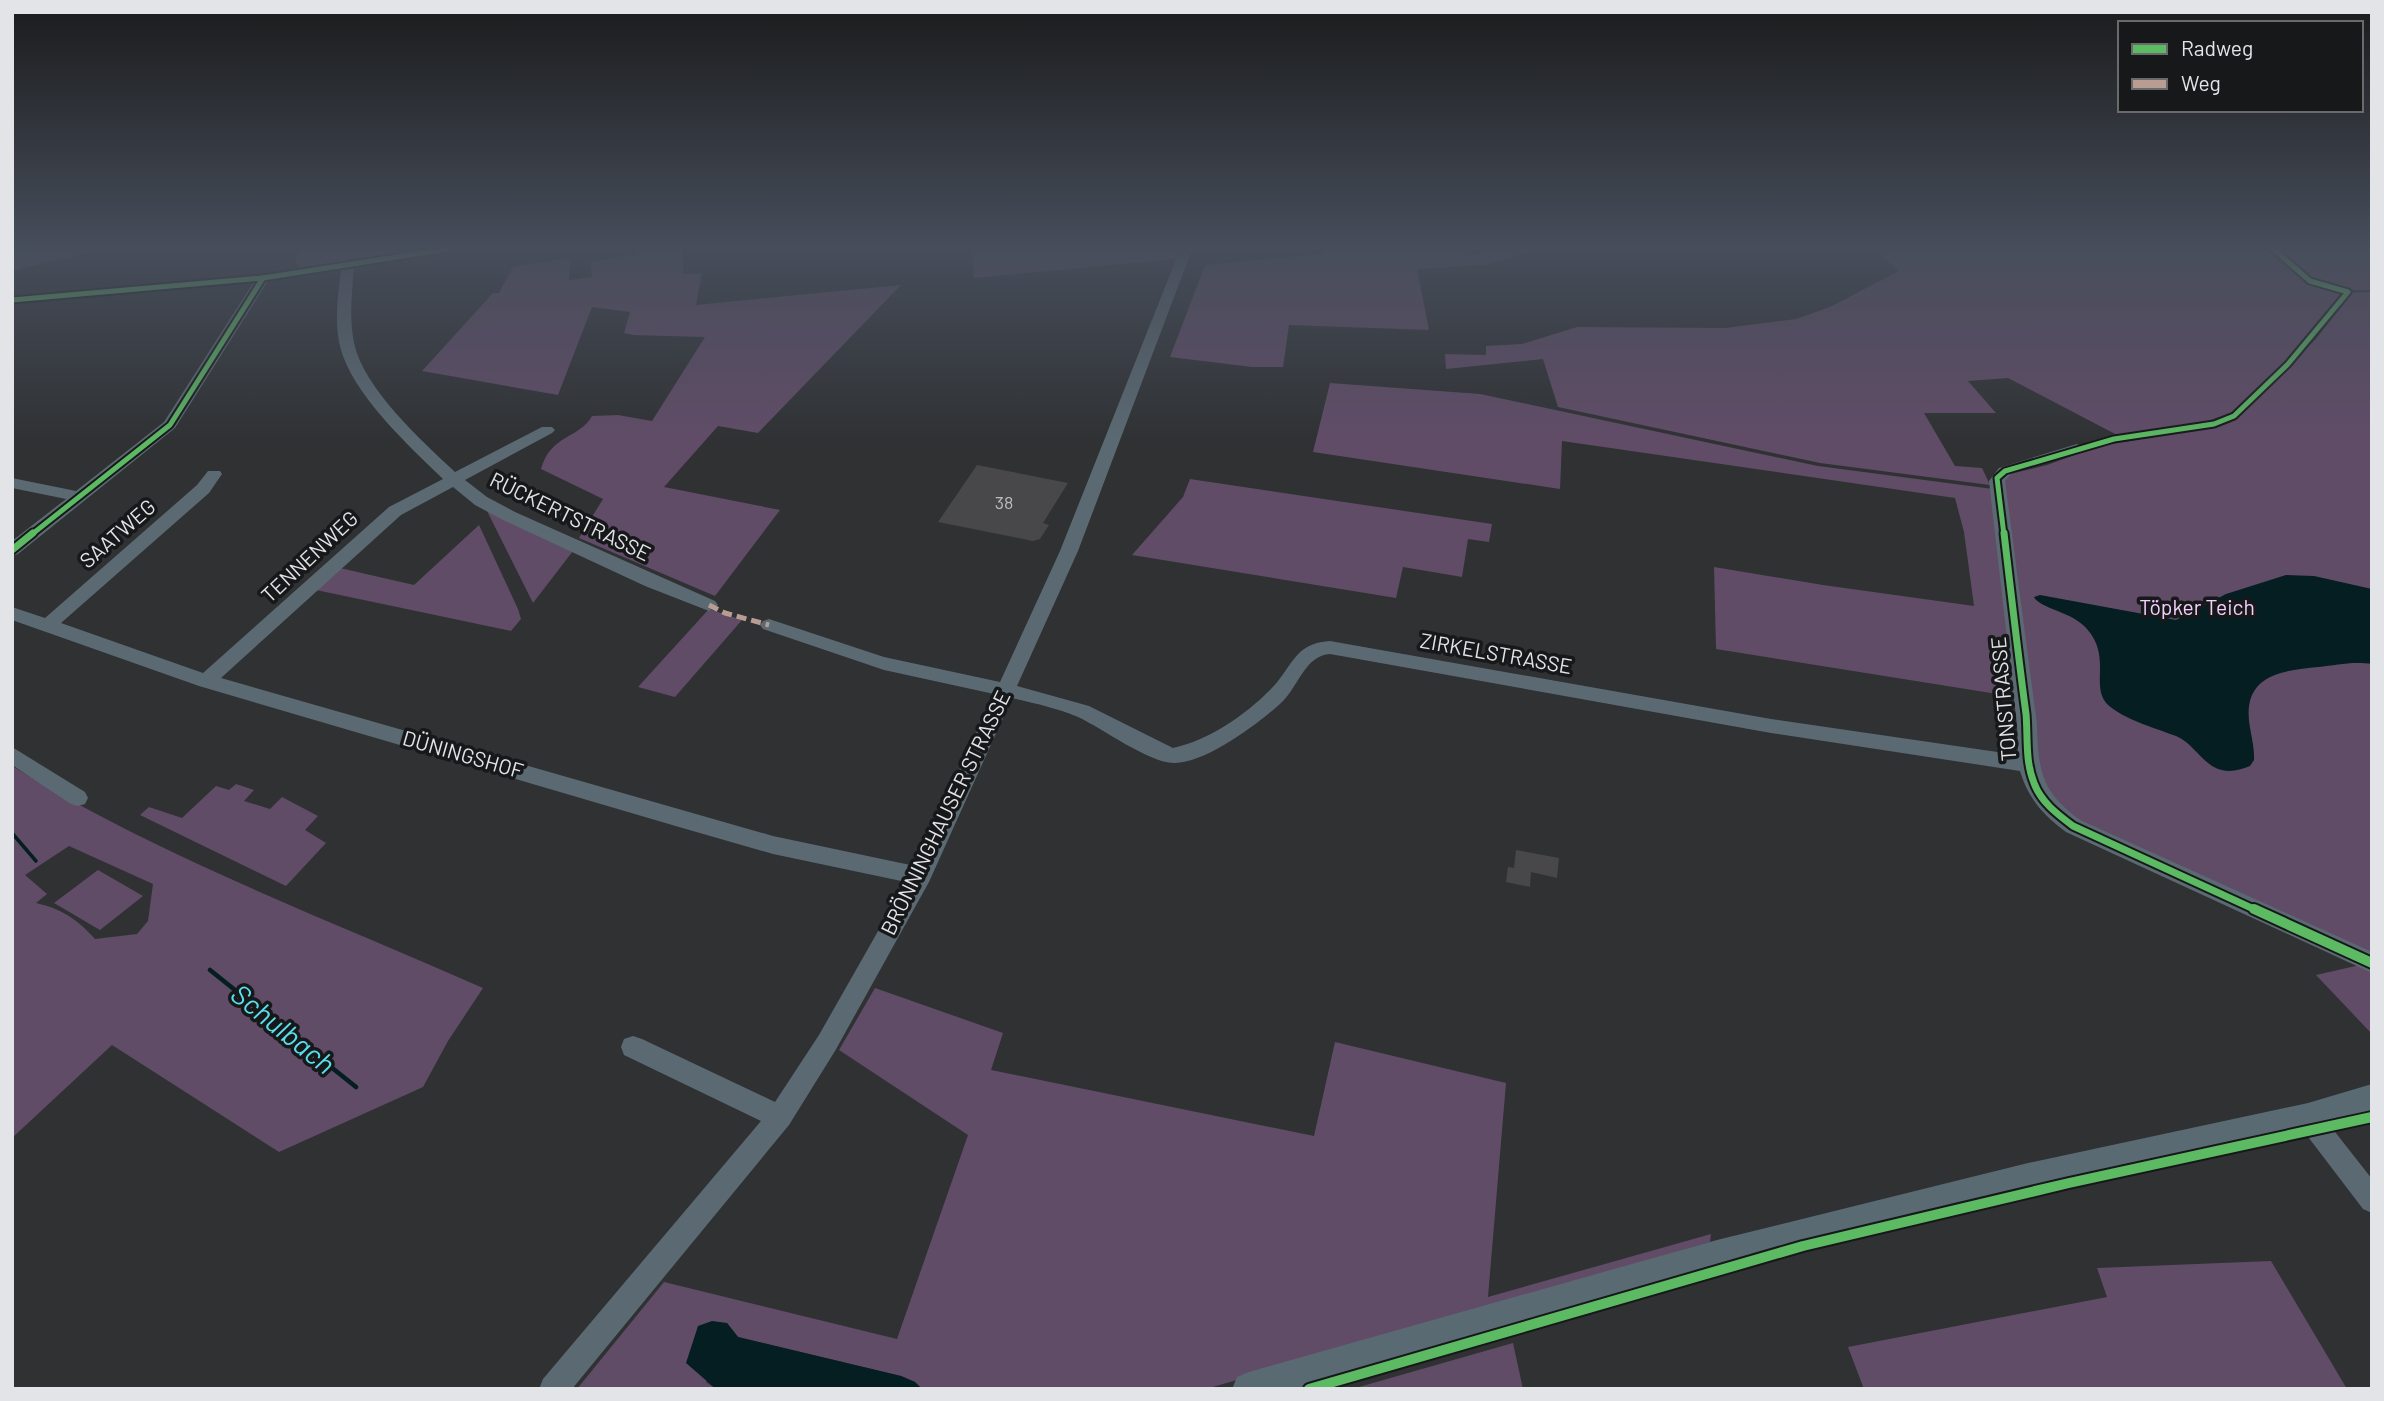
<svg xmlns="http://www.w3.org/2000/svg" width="2384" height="1401" font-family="Barlow,sans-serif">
	<rect width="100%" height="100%" fill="#2f3133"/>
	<g fill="#614c67" fill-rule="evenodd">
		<polygon points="52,247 111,247 12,271 12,257"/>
		<polygon points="307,247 395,247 392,255 309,269 301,268 295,261 298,253"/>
		<path d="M 637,247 L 683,247 L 683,274 L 702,273 L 696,305 L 901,285 L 758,433 L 718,426 L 664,487 L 780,510 L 715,596 L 579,538 L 603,499 L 541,469 C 551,434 579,439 592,416 L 618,415 L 652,421 L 705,337 L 633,335 L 624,333 L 630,312 L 592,307 L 558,395 L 422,371 L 493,293 L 499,293 L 513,267 L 570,258 L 569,280 L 592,277 L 591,262 L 638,254 Z"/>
		<polygon points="972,247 1180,247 1175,259 974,278"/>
		<polygon points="1326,247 1451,252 1465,253 1469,256 1512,247 1549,247 1485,265 1417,269 1429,330 1289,325 1283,367 1252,367 1170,357 1205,265 1324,254"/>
		<polygon points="1872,247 2072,247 2132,251 2128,247 2269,247 2307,281 2339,289 2342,293 2284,362 2231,413 2208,421 2119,436 2008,378 1968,381 1996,413 1924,413 1955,466 1982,468 1990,485 1820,463 1558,407 1543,359 1446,369 1445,354 1486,355 1486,346 1522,344 1577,327 1725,328 1796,319 1830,307 1899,271"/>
		<polygon points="2274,247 2372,247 2372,290 2348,290 2316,283"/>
		<polygon points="2372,292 2372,957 2102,835 2060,808 2038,777 2003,482 2010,474 2047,465 2099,446 2218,426 2233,420 2316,339 2352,293"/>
		<polygon points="1330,383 1480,394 1818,466 1993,489 2016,697 1716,649 1714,567 1823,585 1974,606 1964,532 1955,498 1562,441 1560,489 1313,452"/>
		<polygon points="1190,479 1492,524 1489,542 1468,539 1462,577 1403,567 1396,598 1132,555 1183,497"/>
		<polygon points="485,507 573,551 533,603"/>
		<polygon points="479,525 518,609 521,619 511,631 316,590 340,568 414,585"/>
		<polygon points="709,609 742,620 675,697 638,687"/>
		<path d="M 12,766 C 160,857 325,918 483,988 L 448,1041 L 423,1087 L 279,1152 L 112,1045 L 12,1138 ZM 69,846 L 153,884 L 148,921 L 137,934 L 95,939 C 77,919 62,909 36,903 L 47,894 L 25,875 Z"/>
		<polygon points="236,784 254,790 244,801 270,809 282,797 318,816 305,830 326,843 286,886 140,815 149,807 182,818 216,786 229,790"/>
		<polygon points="98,870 143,896 100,930 54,903"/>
		<polygon points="2360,965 2372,970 2372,1034 2316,975"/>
		<polygon points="875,988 1003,1033 991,1070 1314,1136 1335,1042 1506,1083 1488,1297 1711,1234 1710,1242 1206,1389 922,1389 915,1382 901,1376 738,1337 727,1323 706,1382 716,1389 577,1389 664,1282 897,1339 968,1135 839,1050"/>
		<polygon points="2271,1261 2347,1389 1864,1389 1848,1347 2107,1297 2097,1268"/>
		<polygon points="1513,1343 1523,1389 1352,1389"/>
	</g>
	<g fill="#041e21">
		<path d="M 2286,575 L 2314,576 L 2372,589 L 2372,664 C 2352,661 2337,665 2318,667 C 2294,670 2258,671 2250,701 C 2245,721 2255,740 2254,760 L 2250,766 C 2239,770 2230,773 2218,769 C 2201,762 2193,743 2176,736 C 2158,729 2115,717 2104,700 C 2093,681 2110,655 2087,629 C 2072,611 2040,609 2034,597 L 2040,595 L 2176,620 L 2226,594 Z"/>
		<polygon points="712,1321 727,1323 738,1337 901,1376 915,1382 922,1389 716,1389 686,1363 698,1326"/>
	</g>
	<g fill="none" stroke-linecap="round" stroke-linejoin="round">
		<polyline stroke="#041e21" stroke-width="3.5" points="12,833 36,861"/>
		<polyline stroke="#041e21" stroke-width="4.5" points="210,970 356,1087"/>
	</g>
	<g fill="#48484a">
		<polygon points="977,465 1068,483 1043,523 1049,525 1040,539 1033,541 938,522"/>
		<polygon points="1516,850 1559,858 1557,878 1531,872 1530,887 1506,882 1508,867 1514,868"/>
	</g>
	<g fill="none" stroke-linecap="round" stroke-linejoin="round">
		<g fill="#5b6a72" fill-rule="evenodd">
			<path d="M 438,247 L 466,247 L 460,251 L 354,268 C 352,292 349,318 354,343 C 364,389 421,440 455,472 L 542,427 L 552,427 L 555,430 L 552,433 L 465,480 L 487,497 L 515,512 L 715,601 L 718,605 L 709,611 L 645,586 L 503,520 L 475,505 L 453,487 L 401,515 L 221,678 L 773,836 L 915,866 L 994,694 L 884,670 L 763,629 L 760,625 L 763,621 L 769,619 L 884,657 L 1000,682 L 1060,551 L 1181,247 L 1193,247 L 1078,551 L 1017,686 L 1089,706 L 1173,748 C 1209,740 1244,716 1270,690 C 1292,669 1293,643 1330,641 L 1771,719 L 2018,755 L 2017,725 L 1989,481 L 1999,468 L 2077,444 L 2085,449 L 2083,452 L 2011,474 L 2005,481 L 2037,725 C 2038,772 2042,792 2080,820 L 2372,952 L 2372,973 L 2066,832 C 2043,815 2028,798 2020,771 L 1771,733 L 1330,654 C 1306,655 1298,686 1283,701 C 1261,722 1205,764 1174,763 C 1149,763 1102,728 1078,717 C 1057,708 1034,703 1012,698 L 929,882 L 835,1051 L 789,1125 L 572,1389 L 539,1389 L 543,1379 L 761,1121 L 624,1055 L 621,1047 L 624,1039 L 633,1036 L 642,1039 L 775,1102 L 819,1035 L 906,882 L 773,854 L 679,827 L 199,686 L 12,620 L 12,607 L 45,618 L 197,485 L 208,471 L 220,471 L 222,474 L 209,493 L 61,623 L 203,673 L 389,507 L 443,479 C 409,446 351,393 340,346 C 334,321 338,295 341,270 L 268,281 L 175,428 L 18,554 L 12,556 L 12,541 L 66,499 L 12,488 L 12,478 L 76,491 L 164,422 L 253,283 L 12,304 L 12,296 L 263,274 Z"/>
			<polygon points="12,747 85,792 88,798 85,804 78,806 71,804 12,765"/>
			<polygon points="2308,1105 2317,1109 2372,1179 2372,1213 2363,1209 2299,1125 2295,1117 2299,1109"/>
		</g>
		<polygon fill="#5a6a73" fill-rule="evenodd" points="2372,1084 2372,1112 2308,1131 2028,1193 1717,1272 1309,1389 1232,1389 1237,1377 1249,1372 1717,1240 2028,1163 2308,1103"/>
		<polygon fill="#5e686e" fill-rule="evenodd" points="12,247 42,247 40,251 12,258"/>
		<polyline stroke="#b99d93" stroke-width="5" stroke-dasharray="10 5" stroke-linecap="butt" points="709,605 725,613 769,625"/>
		<defs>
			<g id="cycleway-far2">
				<polyline points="12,300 263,278 460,247"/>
				<polyline points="31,535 170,425 263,278"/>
				<polyline points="2004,535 1997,478 2005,471 2114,439 2214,424 2234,416 2288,364 2348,292 2310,281 2271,247"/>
			</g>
			<g id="cycleway-far1">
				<path d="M 2004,533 C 2011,593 2018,654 2026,714 C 2028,737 2025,761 2034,783 C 2041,802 2057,814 2073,826 L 2258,911"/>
				<polyline points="12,550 33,533"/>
			</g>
			<g id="cycleway">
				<polyline points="2254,909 2372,963"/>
				<polyline points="1309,1389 1803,1246 2069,1183 2372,1117"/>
			</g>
		</defs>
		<use href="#cycleway-far2" stroke="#17181a" stroke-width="9"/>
		<use href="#cycleway-far1" stroke="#17181a" stroke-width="11"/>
		<use href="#cycleway" stroke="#17181a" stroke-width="14"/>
		<use href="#cycleway-far2" stroke="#5cba63" stroke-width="5"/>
		<use href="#cycleway-far1" stroke="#5cba63" stroke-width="7"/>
		<use href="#cycleway" stroke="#5cba63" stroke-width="10"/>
	</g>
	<linearGradient id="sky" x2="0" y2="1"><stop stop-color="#1a1b1c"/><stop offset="0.56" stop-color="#474e5b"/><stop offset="1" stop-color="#474e5b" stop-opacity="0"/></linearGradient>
	<rect width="2384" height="443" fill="url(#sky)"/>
	<g text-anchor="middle" stroke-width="7" stroke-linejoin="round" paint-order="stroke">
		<g font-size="18" fill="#bcbdc0">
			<text x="1004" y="509">38</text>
		</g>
		<g font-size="21" fill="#e2e4e7" stroke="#17181a">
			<text transform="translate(570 517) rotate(26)" y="7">RÜCKERTSTRASSE</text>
			<text transform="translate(118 534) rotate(-41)" y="7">SAATWEG</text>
			<text transform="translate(310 557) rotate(-43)" y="7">TENNENWEG</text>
			<text transform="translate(1496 654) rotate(10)" y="7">ZIRKELSTRASSE</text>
			<text transform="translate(2004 699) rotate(-95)" y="7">TONSTRASSE</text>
			<text transform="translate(463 755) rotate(16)" y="7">DÜNINGSHOF</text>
			<text transform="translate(946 813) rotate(-64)" y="7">BRÖNNINGHAUSER STRASSE</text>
		</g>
		<g font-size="21" fill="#f3d0fd" stroke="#17181a">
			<text x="2197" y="615">Töpker Teich</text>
		</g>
		<g font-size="28" font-style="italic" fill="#58deec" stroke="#17181a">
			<text transform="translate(283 1029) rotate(39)" y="10">Schulbach</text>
		</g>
	</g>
	<rect width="2384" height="1401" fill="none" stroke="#e2e4e7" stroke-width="28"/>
	<rect x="2118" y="21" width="245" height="91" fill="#17181a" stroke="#686a6c" stroke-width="2"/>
	<rect x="2132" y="44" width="35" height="10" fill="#5cba63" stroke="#686a6c" stroke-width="2"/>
	<text x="2181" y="56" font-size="21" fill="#e2e4e7">Radweg</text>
	<rect x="2132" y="79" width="35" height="10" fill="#b99d93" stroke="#686a6c" stroke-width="2"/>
	<text x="2181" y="91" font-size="21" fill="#e2e4e7">Weg</text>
</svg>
